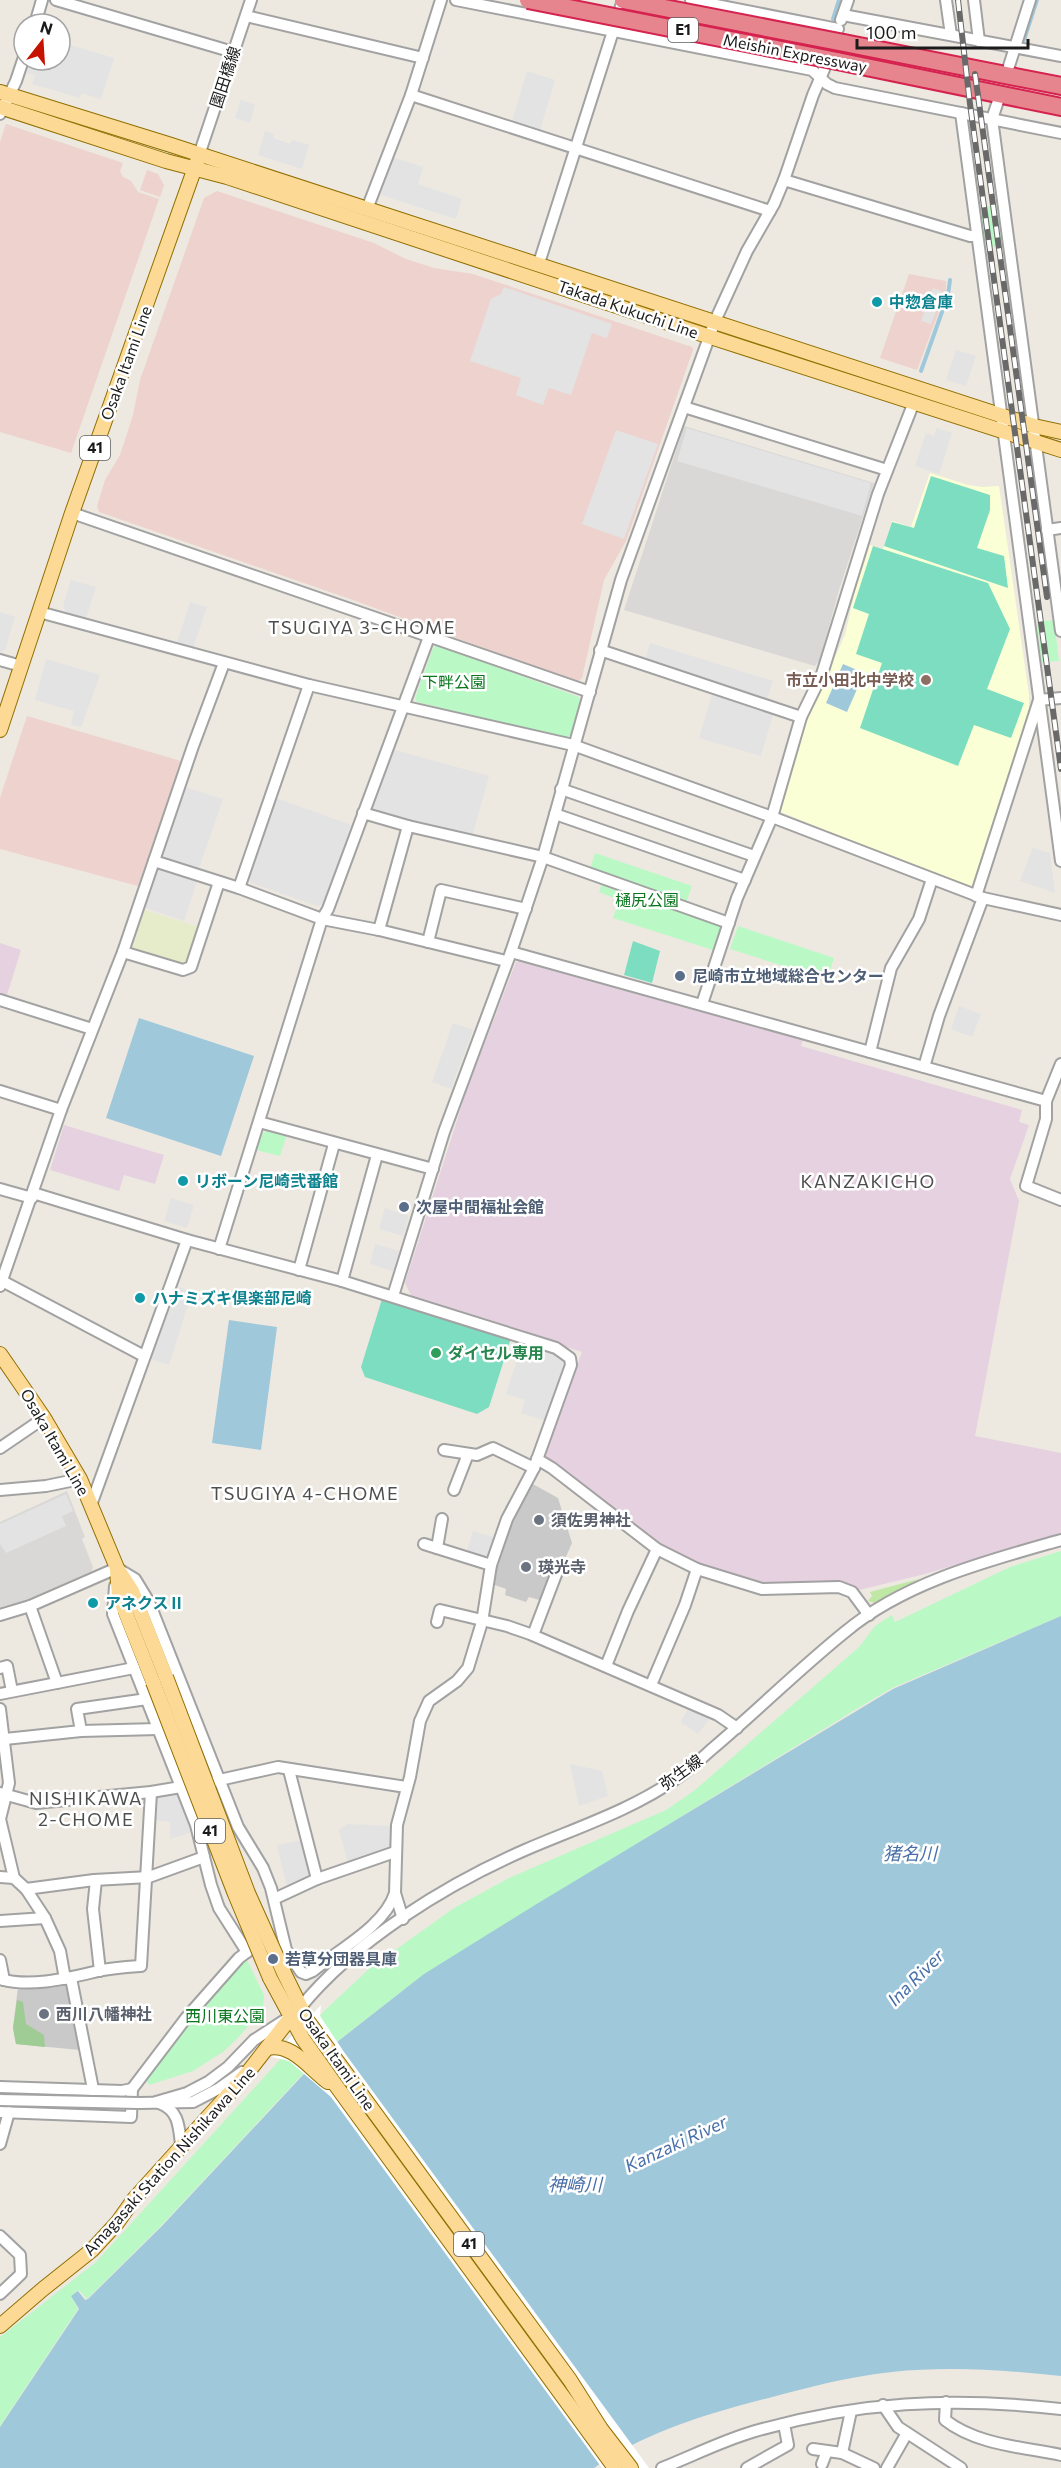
<svg xmlns="http://www.w3.org/2000/svg" width="1061" height="2468" font-family="Commissioner,'Noto Sans JP',sans-serif">
	<rect width="100%" height="100%" fill="#ede9e0"/>
	<g fill="#d9d8d7">
		<polygon points="684,426 874,483 839,590 820,659 815,666 624,610"/>
		<polygon points="67,1491 85,1537 82,1539 93,1567 92,1571 17,1604 0,1609 0,1522"/>
	</g>
	<g fill="#eed2ce">
		<polygon points="6,124 123,163 120,171 123,177 131,181 138,192 159,199 71,453 0,432 0,142"/>
		<polygon points="147,170 158,174 164,185 160,197 140,190"/>
		<polygon points="217,191 374,243 406,259 434,268 473,274 692,347 693,350 626,541 604,580 582,678 577,682 353,600 99,512 97,506 105,480 120,455 133,415 140,380 204,198"/>
		<polygon points="909,274 946,281 946,293 917,370 880,358"/>
		<polygon points="27,716 181,761 138,886 0,849 0,798"/>
	</g>
	<g fill="#e6d1e0">
		<polygon points="0,943 21,950 6,998 0,996"/>
		<polygon points="523,960 803,1039 801,1046 1022,1110 1019,1122 1029,1125 1010,1179 1019,1201 975,1436 1061,1453 1061,1533 925,1574 859,1590 853,1586 836,1581 789,1584 759,1583 694,1561 659,1543 543,1455 582,1352 412,1297 405,1283 467,1089 516,962"/>
		<polygon points="64,1125 164,1155 155,1184 124,1175 119,1191 50,1170"/>
	</g>
	<polygon fill="#fbffd6" points="930,473 968,485 982,487 999,486 1029,695 1029,715 973,890 781,812 791,762 803,728 845,635 855,591 870,545 883,549 892,521 911,527"/>
	<g fill="#c9c9c9">
		<polygon points="531,1483 558,1498 572,1543 565,1559 557,1558 543,1601 529,1597 526,1602 505,1595 506,1589 492,1584 504,1541"/>
		<polygon points="63,1985 68,1987 80,2050 16,2044 13,2028 18,1987"/>
	</g>
	<polygon fill="#e6ecca" points="144,910 199,927 186,967 135,952 133,948"/>
	<polygon fill="#bfe8a4" points="919,1579 875,1603 868,1601 872,1596 870,1592"/>
	<polygon fill="#9fcc94" points="17,2000 23,2002 26,2024 44,2035 45,2047 16,2044 13,2028"/>
	<g fill="#baf9c5">
		<polygon points="997,205 1003,246 985,247 980,207"/>
		<polygon points="1054,620 1059,661 1041,662 1037,622"/>
		<polygon points="437,645 579,697 581,701 570,736 566,738 417,702 415,698 433,648"/>
		<polygon points="595,853 692,886 683,911 724,925 716,951 613,918 619,900 599,892 605,875 590,869"/>
		<polygon points="738,926 834,958 827,980 730,949"/>
		<polygon points="269,1129 287,1134 280,1156 256,1150 262,1134"/>
		<polygon points="1061,1551 1061,1616 892,1688 858,1708 423,1975 339,2040 302,2075 159,2228 87,2299 79,2290 71,2296 78,2309 0,2426 0,2337 96,2262 325,2010 370,1968 454,1908 509,1878 666,1810 695,1790 859,1647 875,1626 892,1615 895,1622 1010,1567"/>
		<polygon points="247,1960 264,1995 263,2008 238,2038 223,2052 193,2071 149,2085 145,2079 241,1961"/>
	</g>
	<g fill="#7cddc1">
		<polygon points="931,476 990,495 990,510 977,548 1004,556 1008,588 884,546 892,522 914,528"/>
		<polygon points="873,546 988,583 1010,629 987,689 1024,703 1011,738 974,725 958,766 860,728 882,663 856,654 869,614 853,608"/>
		<polygon points="633,941 660,951 652,983 624,975"/>
		<polygon points="383,1296 511,1338 489,1407 477,1414 365,1377 361,1367"/>
	</g>
	<g fill="#e3e3e3">
		<polygon points="60,42 114,58 101,99 81,93 80,98 32,84 35,75 27,73 31,60 60,60"/>
		<polygon points="527,71 555,80 540,130 512,121"/>
		<polygon points="241,100 255,105 250,123 235,118"/>
		<polygon points="265,131 274,134 273,138 290,144 292,140 309,145 302,169 258,155"/>
		<polygon points="393,157 423,167 418,184 462,199 456,219 381,195"/>
		<polygon points="504,287 612,324 607,338 592,333 571,395 549,388 543,405 516,395 521,378 470,361 491,299 501,294"/>
		<polygon points="933,288 943,292 931,324 921,321"/>
		<polygon points="956,350 976,356 966,386 946,380"/>
		<polygon points="687,428 871,483 862,516 677,461"/>
		<polygon points="937,428 952,433 939,474 915,466 926,433 934,436"/>
		<polygon points="616,430 658,444 624,539 582,524"/>
		<polygon points="71,580 96,587 86,618 66,612 63,606"/>
		<polygon points="190,602 207,607 193,648 177,643"/>
		<polygon points="0,612 15,617 5,650 0,654"/>
		<polygon points="650,643 773,681 767,699 645,661"/>
		<polygon points="46,659 100,675 81,727 71,725 74,711 35,700"/>
		<polygon points="713,692 774,711 761,756 699,738"/>
		<polygon points="391,749 489,776 472,837 374,810 371,805"/>
		<polygon points="184,787 223,799 199,868 166,857 164,852"/>
		<polygon points="276,798 351,825 324,904 317,906 251,883 249,877"/>
		<polygon points="1033,848 1050,853 1055,893 1020,881"/>
		<polygon points="158,869 197,881 184,921 143,907 155,871"/>
		<polygon points="959,1006 981,1014 972,1037 951,1029"/>
		<polygon points="453,1023 473,1030 451,1089 432,1082"/>
		<polygon points="171,1198 194,1205 187,1228 164,1221"/>
		<polygon points="385,1208 409,1216 403,1236 379,1229"/>
		<polygon points="375,1244 399,1251 393,1271 370,1264"/>
		<polygon points="178,1287 192,1292 169,1365 151,1359"/>
		<polygon points="523,1342 561,1355 565,1363 547,1421 521,1413 525,1400 506,1394"/>
		<polygon points="66,1494 73,1511 62,1516 66,1526 6,1553 0,1544 0,1524"/>
		<polygon points="473,1531 496,1538 489,1560 466,1553"/>
		<polygon points="688,1709 710,1718 698,1734 681,1722"/>
		<polygon points="570,1764 602,1771 608,1796 579,1806"/>
		<polygon points="173,1792 180,1795 192,1832 170,1839 170,1822 153,1820 156,1796"/>
		<polygon points="347,1824 391,1826 391,1846 348,1863 339,1830"/>
		<polygon points="302,1840 310,1875 306,1882 287,1887 277,1845"/>
	</g>
	<g fill="#9fc8db">
		<polygon points="843,664 864,673 847,712 826,703"/>
		<polygon points="139,1018 254,1056 221,1156 106,1118"/>
		<polygon points="229,1320 277,1327 261,1450 212,1443"/>
		<path d="M 1061,1616 L 1061,2376 C 1006,2370 947,2366 892,2372 C 843,2377 796,2391 749,2403 C 694,2418 641,2435 594,2468 L 0,2468 L 0,2427 L 79,2309 L 71,2296 L 78,2291 L 85,2300 L 88,2299 L 161,2227 L 303,2075 L 337,2042 L 424,1974 L 535,1905 L 893,1689 Z"/>
	</g>
	<polygon fill="#fff" points="321,2005 320,2016 344,2052 649,2468 602,2468 331,2097 289,2061 272,2057"/>
	<g fill="none" stroke-linecap="round" stroke-linejoin="round">
		<g stroke="#9fc8db" stroke-width="4">
			<polyline points="833,19 839,0"/>
			<polyline points="1024,40 1037,0"/>
			<polyline points="921,371 948,295 950,280"/>
		</g>
		<defs>
			<g id="minor">
				<polyline points="56,0 233,52"/>
				<polyline points="456,0 812,70 827,84 835,88 1061,133"/>
				<polyline points="691,0 838,29"/>
				<polyline points="946,0 951,35"/>
				<polyline points="974,0 979,41"/>
				<polyline points="843,15 1061,56"/>
				<polyline points="246,16 423,58"/>
				<polyline points="841,20 848,0"/>
				<polyline points="35,24 42,0"/>
				<polyline points="1009,66 1030,0"/>
				<polyline points="411,95 770,211"/>
				<polyline points="998,101 992,119 1061,631"/>
				<polyline points="961,113 1061,861"/>
				<polyline points="0,114 16,81 24,57"/>
				<polyline points="199,155 251,0"/>
				<polyline points="784,180 970,236 977,236"/>
				<polyline points="367,209 411,95 441,0"/>
				<polyline points="539,263 623,0"/>
				<polyline points="684,407 887,470"/>
				<polyline points="72,513 590,692"/>
				<polyline points="1047,530 1061,528"/>
				<polyline points="39,612 309,685 573,745 772,817 983,898 1061,915"/>
				<polyline points="600,650 801,717"/>
				<polyline points="0,660 21,666"/>
				<polyline points="561,789 754,856"/>
				<polyline points="363,813 408,826"/>
				<polyline points="555,814 745,880"/>
				<polyline points="154,861 239,888 322,919 379,930 506,961"/>
				<polyline points="239,888 309,685"/>
				<polyline points="976,896 1039,700 1061,698"/>
				<polyline points="379,930 408,826 543,857 729,923"/>
				<polyline points="428,942 441,890 526,909"/>
				<polyline points="123,952 183,970 191,967 219,882"/>
				<polyline points="511,952 1046,1101 1046,1119 1026,1186 1061,1200"/>
				<polyline points="0,1000 92,1029"/>
				<polyline points="702,1004 737,898 772,817 801,717 822,674 878,494 914,402"/>
				<polyline points="870,1052 891,968 919,919 932,879"/>
				<polyline points="924,1067 939,1016 983,898"/>
				<polyline points="0,1091 61,1110"/>
				<polyline points="1046,1101 1061,1064"/>
				<polyline points="259,1122 433,1169"/>
				<polyline points="0,1189 32,1198"/>
				<polyline points="33,1193 187,1240 342,1281 556,1348 570,1358 571,1365 534,1468 507,1519 491,1565 482,1622 468,1668 457,1681 429,1701 420,1721 410,1777 397,1825 395,1893 403,1919"/>
				<polyline points="219,1249 322,919 328,909 429,637"/>
				<polyline points="299,1270 334,1144"/>
				<polyline points="2,1281 144,1356"/>
				<polyline points="342,1281 377,1155"/>
				<polyline points="0,1286 61,1110 123,952 193,746 224,663"/>
				<polyline points="393,1296 444,1132 511,952 543,857 621,580 715,321 747,251 774,204 784,180 813,95 825,67"/>
				<polyline points="0,1448 44,1418"/>
				<polyline points="444,1450 477,1455 493,1448 534,1468"/>
				<polyline points="537,1459 552,1468 657,1549 697,1569 762,1589 839,1587 852,1592 869,1615"/>
				<polyline points="0,1490 46,1486 80,1479"/>
				<polyline points="454,1490 468,1454"/>
				<polyline points="91,1505 187,1240"/>
				<polyline points="424,1544 491,1565"/>
				<polyline points="437,1548 442,1519"/>
				<path d="M 120,1570 L 135,1579 L 149,1602 L 238,1827 L 263,1868 L 271,1888 L 286,1950 L 301,1972 L 306,1974 L 313,1971 C 338,1950 385,1926 395,1893"/>
				<polyline points="115,1586 113,1614 196,1825 211,1885 219,1908 247,1952"/>
				<polyline points="30,1606 57,1683"/>
				<polyline points="0,1615 30,1606 117,1568"/>
				<polyline points="437,1622 440,1610 507,1626 530,1634 718,1715 737,1728"/>
				<polyline points="533,1635 560,1564"/>
				<polyline points="606,1666 628,1611 657,1549"/>
				<polyline points="0,1668 7,1666 12,1691"/>
				<polyline points="651,1685 685,1605 697,1569"/>
				<polyline points="0,1694 134,1668"/>
				<polyline points="0,1709 9,1783 0,1819 14,1878"/>
				<polyline points="81,1731 77,1709 147,1699"/>
				<polyline points="5,1739 81,1731 158,1729"/>
				<polyline points="289,1770 317,1879"/>
				<polyline points="215,1781 278,1767 406,1787"/>
				<polyline points="0,1793 36,1803 151,1792 199,1784"/>
				<polyline points="0,1877 14,1878 26,1889 45,1918 60,1951 65,1979"/>
				<polyline points="96,1880 93,1909 100,1971"/>
				<polyline points="26,1889 94,1880 149,1877 204,1857"/>
				<polyline points="274,1899 317,1879 395,1852"/>
				<polyline points="0,1921 45,1918"/>
				<polyline points="0,1960 4,1980"/>
				<polyline points="71,1978 93,2089"/>
				<path d="M 0,1979 C 31,1988 68,1978 98,1971 C 112,1968 127,1967 141,1966 L 151,1792"/>
				<path d="M 300,2008 C 354,1941 447,1884 525,1850 C 576,1828 632,1810 677,1778 C 689,1770 701,1759 712,1749 C 757,1711 799,1669 845,1632 C 905,1582 987,1561 1061,1540"/>
				<polyline points="0,2087 122,2091 132,2089"/>
				<polyline points="156,2102 187,2093 208,2082 228,2067 254,2040 285,2020"/>
				<polyline points="139,2103 193,2102 218,2089 242,2072"/>
				<path d="M 159,2103 C 179,2110 179,2127 181,2145"/>
				<polyline points="0,2112 131,2117 132,2089 186,2018 239,1958 251,1949"/>
				<polyline points="0,2144 9,2112"/>
				<polyline points="0,2236 20,2255 21,2274 0,2294"/>
				<path d="M 946,2402 L 945,2420 C 977,2445 1023,2447 1061,2455"/>
				<polyline points="883,2405 898,2427 961,2468"/>
				<polyline points="813,2449 842,2453 874,2468"/>
				<polyline points="842,2453 851,2411"/>
				<polyline points="822,2464 827,2451"/>
				<path d="M 662,2468 C 692,2456 722,2441 752,2432 C 858,2401 952,2397 1061,2409"/>
				<polyline points="747,2468 788,2445 784,2424"/>
				<polyline points="887,2468 907,2433"/>
			</g>
			<g id="major">
				<polyline points="0,92 171,145 1034,426 1061,432"/>
				<polyline points="0,107 166,161 227,177 695,332 1061,450"/>
				<polyline points="0,730 72,513 198,159"/>
				<polyline points="0,1354 44,1418 80,1479 117,1568 132,1591 166,1677"/>
				<polyline points="117,1570 119,1596 153,1682"/>
				<polyline points="284,1973 307,2020 570,2380 601,2429 631,2468"/>
				<polyline points="270,1978 303,2039 337,2087 615,2468"/>
				<path d="M 267,2048 C 292,2042 310,2069 328,2082"/>
				<polyline points="0,2326 43,2289 92,2250 117,2223 134,2199 245,2076 295,2012"/>
			</g>
			<g id="highway">
				<polyline points="844,43 1061,86"/>
				<polyline points="837,61 1061,107"/>
			</g>
		</defs>
		<use href="#minor" stroke="#a2a2a2" stroke-width="14"/>
		<use href="#major" stroke="#916f00" stroke-width="16"/>
		<use href="#highway" stroke="#d5224e" stroke-width="20"/>
		<use href="#minor" stroke="#fff" stroke-width="10"/>
		<use href="#major" stroke="#fcda95" stroke-width="14"/>
		<use href="#highway" stroke="#e6858e" stroke-width="16"/>
		<defs>
			<g id="rail">
				<polyline points="958,0 970,104 1061,769"/>
				<polyline points="975,74 1047,597"/>
			</g>
		</defs>
		<use href="#rail" stroke="#696969" stroke-width="6"/>
		<use href="#rail" stroke="#fff" stroke-width="4" stroke-dasharray="11" stroke-linecap="butt"/>
		<defs>
			<polyline id="minor-bridge" points="0,2100 139,2103"/>
			<g id="major-bridge">
				<polyline points="166,1677 248,1893 284,1973"/>
				<polyline points="153,1682 235,1894 270,1978"/>
			</g>
			<g id="highway-bridge">
				<polyline points="528,0 837,61"/>
				<polyline points="623,0 844,43"/>
			</g>
		</defs>
		<use href="#minor-bridge" stroke="#a2a2a2" stroke-width="14" stroke-linecap="butt"/>
		<use href="#major-bridge" stroke="#916f00" stroke-width="16" stroke-linecap="butt"/>
		<use href="#highway-bridge" stroke="#d5224e" stroke-width="20" stroke-linecap="butt"/>
		<use href="#minor-bridge" stroke="#fff" stroke-width="10"/>
		<use href="#major-bridge" stroke="#fcda95" stroke-width="14"/>
		<use href="#highway-bridge" stroke="#e6858e" stroke-width="16"/>
	</g>
	<g fill="#0f9aa8" stroke="#fff" stroke-width="2">
		<circle cx="877" cy="302" r="6"/>
		<circle cx="183" cy="1181" r="6"/>
		<circle cx="140" cy="1298" r="6"/>
		<circle cx="93" cy="1603" r="6"/>
	</g>
	<circle fill="#8d6e63" stroke="#fff" stroke-width="2" cx="926" cy="680" r="6"/>
	<g fill="#5c6f8a" stroke="#fff" stroke-width="2">
		<circle cx="680" cy="976" r="6"/>
		<circle cx="404" cy="1207" r="6"/>
		<circle cx="273" cy="1959" r="6"/>
	</g>
	<circle fill="#2e9e5b" stroke="#fff" stroke-width="2" cx="436" cy="1353" r="6"/>
	<g fill="#6b7280" stroke="#fff" stroke-width="2">
		<circle cx="539" cy="1520" r="6"/>
		<circle cx="526" cy="1567" r="6"/>
		<circle cx="44" cy="2014" r="6"/>
	</g>
	<g text-anchor="middle" stroke-width="5" stroke-linejoin="round" paint-order="stroke">
		<g fill="#fff" stroke="#5f5f5f" stroke-width="1.5">
			<rect x="668" y="18" width="30" height="24" rx="4.5"/>
			<rect x="80" y="436" width="30" height="24" rx="4.5"/>
			<rect x="195" y="1819" width="30" height="24" rx="4.5"/>
			<rect x="454" y="2232" width="30" height="24" rx="4.5"/>
		</g>
		<g font-size="15" font-weight="bold" fill="#1b1b1b">
			<text x="683" y="35">E1</text>
			<text x="95" y="453">41</text>
			<text x="210" y="1836">41</text>
			<text x="469" y="2249">41</text>
		</g>
		<g font-size="16" fill="#1b1b1b" stroke="#fff">
			<text transform="translate(795 53) rotate(11)" y="6">Meishin Expressway</text>
			<text transform="translate(225 77) rotate(-72)" y="6">園田橋線</text>
			<text transform="translate(628 309) rotate(19)" y="6">Takada Kukuchi Line</text>
			<text transform="translate(126 363) rotate(-70)" y="6">Osaka Itami Line</text>
			<text transform="translate(55 1442) rotate(60)" y="6">Osaka Itami Line</text>
			<text transform="translate(681 1772) rotate(-36)" y="6">弥生線</text>
			<text transform="translate(337 2059) rotate(55)" y="6">Osaka Itami Line</text>
			<text transform="translate(169 2161) rotate(-48)" y="6">Amagasaki Station Nishikawa Line</text>
		</g>
		<g font-size="16" font-weight="bold" fill="#0d838f" stroke="#fff" text-anchor="start">
			<text x="889" y="308">中惣倉庫</text>
			<text x="195" y="1187">リボーン尼崎弐番館</text>
			<text x="152" y="1304">ハナミズキ倶楽部尼崎</text>
			<text x="105" y="1609">アネクスⅡ</text>
		</g>
		<g font-size="16" font-weight="bold" fill="#785e54" stroke="#fff" text-anchor="end">
			<text x="914" y="686">市立小田北中学校</text>
		</g>
		<g font-size="16" fill="#0a771e" stroke="#fff">
			<text x="454" y="688">下畔公園</text>
			<text x="647" y="906">樋尻公園</text>
			<text x="225" y="2022">西川東公園</text>
		</g>
		<g font-size="16" font-weight="bold" fill="#4e5e75" stroke="#fff" text-anchor="start">
			<text x="692" y="982">尼崎市立地域総合センター</text>
			<text x="416" y="1213">次屋中間福祉会館</text>
			<text x="285" y="1965">若草分団器具庫</text>
		</g>
		<g font-size="16" font-weight="bold" fill="#27864d" stroke="#fff" text-anchor="start">
			<text x="448" y="1359">ダイセル専用</text>
		</g>
		<g font-size="16" font-weight="bold" fill="#5b616d" stroke="#fff" text-anchor="start">
			<text x="551" y="1526">須佐男神社</text>
			<text x="538" y="1573">瑛光寺</text>
			<text x="56" y="2020">西川八幡神社</text>
		</g>
		<g font-size="18" letter-spacing="1.5" fill="#4e4e4e" stroke="#fff">
			<text x="362" y="634">TSUGIYA 3-CHOME</text>
			<text x="868" y="1188">KANZAKICHO</text>
			<text x="305" y="1500">TSUGIYA 4-CHOME</text>
			<text x="86" y="1805">NISHIKAWA<tspan x="86" dy="21">2-CHOME</tspan></text>
		</g>
		<g font-size="18" font-style="italic" fill="#486fa9" stroke="#fff">
			<text x="910" y="1860">猪名川</text>
			<text transform="translate(916 1978) rotate(-45)" y="6">Ina River</text>
			<text transform="translate(676 2144) rotate(-25)" y="6">Kanzaki River</text>
			<text x="575" y="2191">神崎川</text>
		</g>
	</g>
	<g transform="translate(42 42) rotate(17)"><circle r="28" fill="#ffffff" stroke="#a4a4a4" stroke-width="1.5"/>
	<path d="M0-4.5L10 22L0 15L-10 22Z" fill="#c51300"/>
	<text y="-9" font-size="16" font-weight="bold" text-anchor="middle" fill="#1b1b1b">N</text>
	</g>
	<path d="M857 39v9h171v-9" fill="none" stroke="#1b1b1b" stroke-width="3"/>
	<text x="866" y="39" font-size="18" fill="#1b1b1b" stroke="#ffffff" stroke-width="4.5" paint-order="stroke">100 m</text>
</svg>
